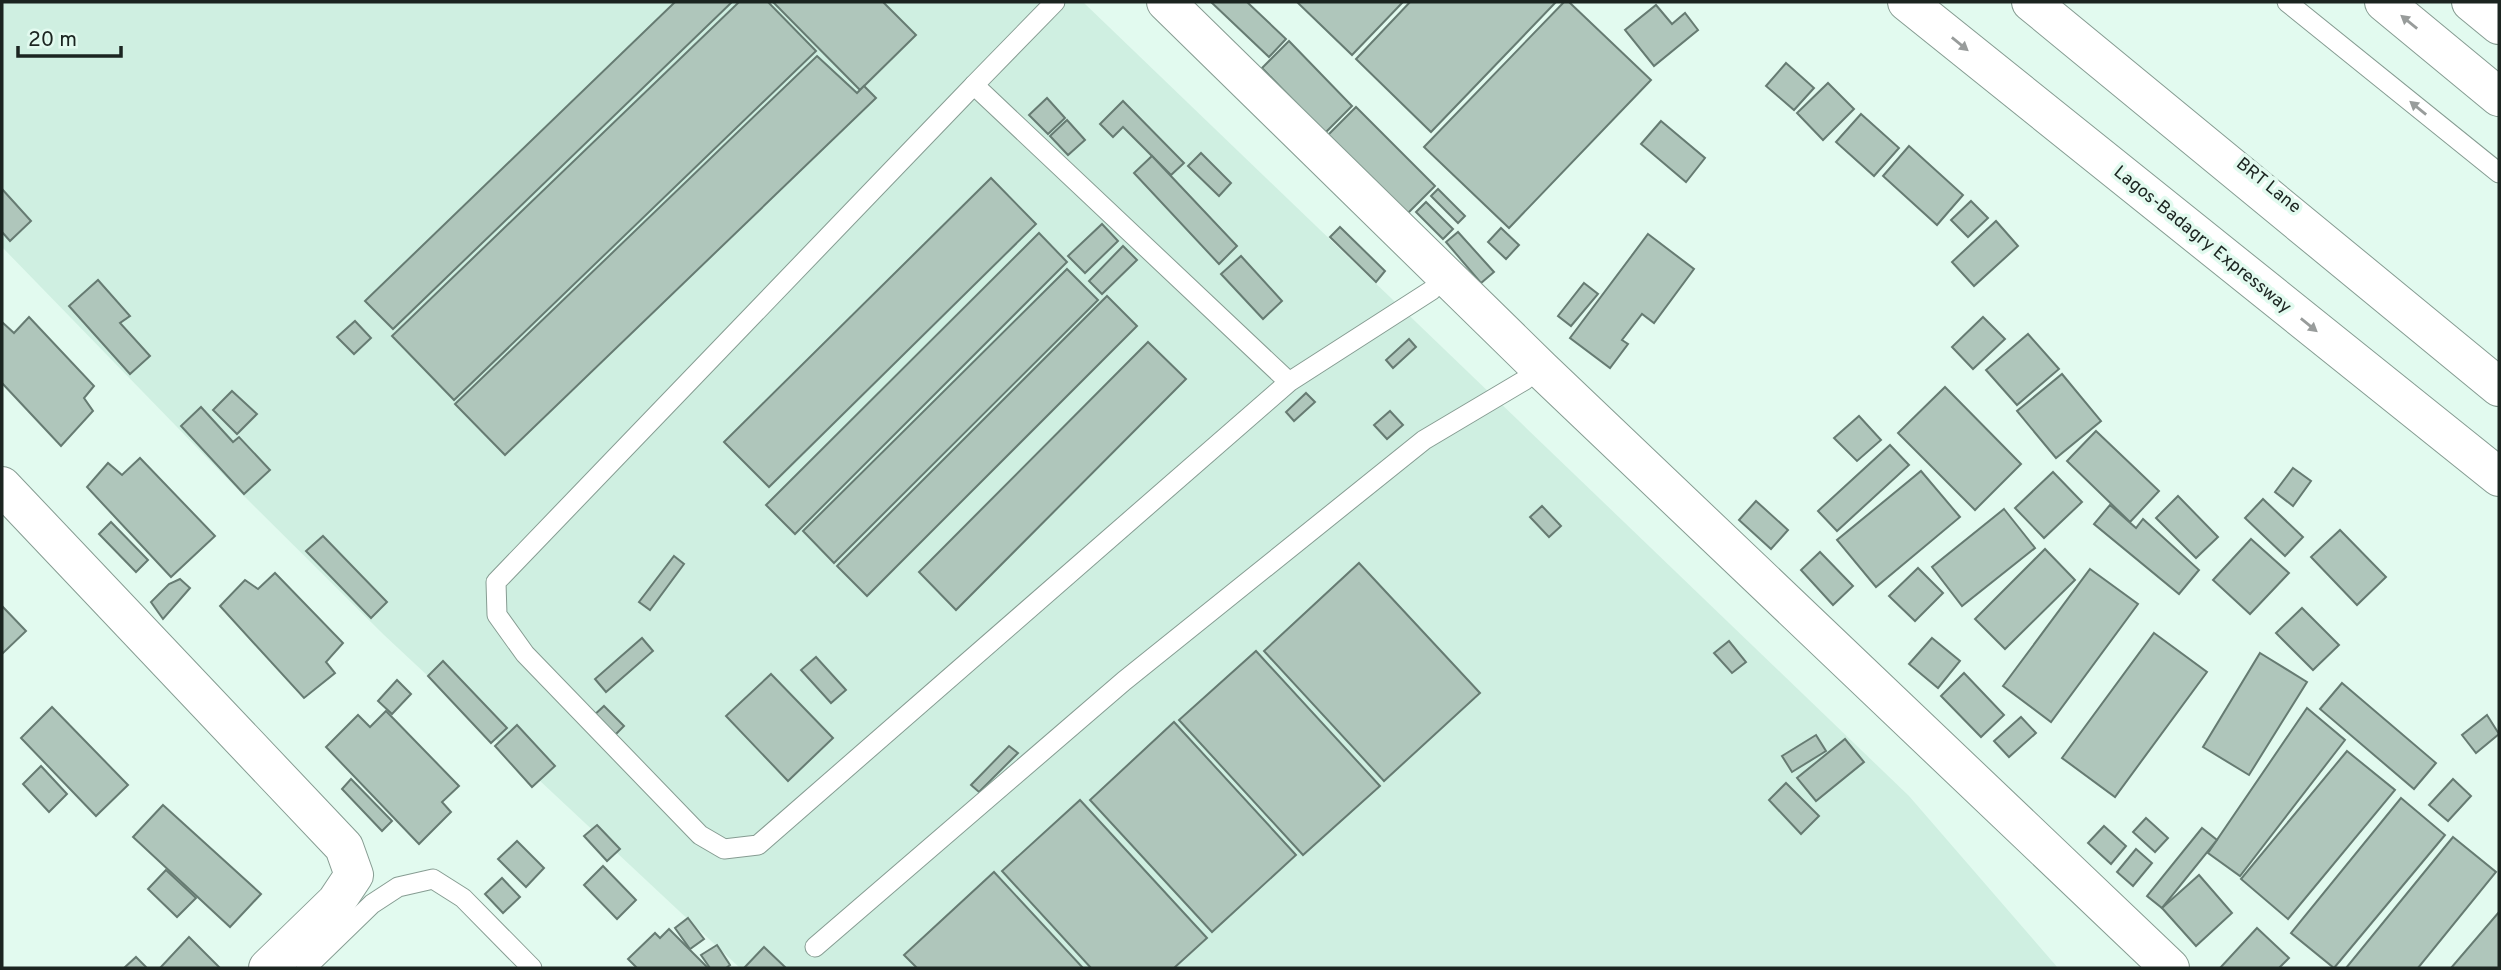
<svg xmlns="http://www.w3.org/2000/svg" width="2501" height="970" font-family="Overpass,sans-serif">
	<rect width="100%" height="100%" fill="#e2faef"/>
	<polygon fill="#cfefe1" points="2,2 1083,2 1909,796 2058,968 740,968 383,634 247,499 2,247"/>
	<g fill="#afc6bb" stroke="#667b72" stroke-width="2">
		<polygon points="675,2 732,2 393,329 365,301"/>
		<polygon points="739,2 768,2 816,51 454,400 392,336"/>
		<polygon points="773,2 883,2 916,35 860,90"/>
		<polygon points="1211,2 1247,2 1286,39 1269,57"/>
		<polygon points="1297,2 1403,2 1352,55"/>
		<polygon points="1410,2 1556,2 1431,132 1356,59"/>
		<polygon points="1564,2 1569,2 1651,80 1509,228 1424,147"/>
		<polygon points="1656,5 1672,24 1685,13 1698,30 1654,66 1625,30"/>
		<polygon points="1289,41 1352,106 1325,133 1262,68"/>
		<polygon points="817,56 857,93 864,86 876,98 505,455 455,404"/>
		<polygon points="1786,63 1814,88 1794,110 1766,86"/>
		<polygon points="1828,83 1854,109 1823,140 1797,113"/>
		<polygon points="1047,98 1065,118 1048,134 1029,115"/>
		<polygon points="1123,101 1184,163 1171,175 1123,127 1113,137 1100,124"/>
		<polygon points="1356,107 1435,186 1407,214 1328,135"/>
		<polygon points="1861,114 1899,148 1874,176 1836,142"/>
		<polygon points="1067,120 1085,140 1068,155 1050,136"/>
		<polygon points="1661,121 1705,158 1686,182 1641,144"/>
		<polygon points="1909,146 1963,195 1937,225 1883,176"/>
		<polygon points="1201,153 1231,183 1219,196 1188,166"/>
		<polygon points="1152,156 1237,246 1219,264 1134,173"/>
		<polygon points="991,178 1036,224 769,487 724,442"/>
		<polygon points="2,189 31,221 10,241 2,232"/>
		<polygon points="1438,189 1465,216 1458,223 1431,196"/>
		<polygon points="1971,201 1988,218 1968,237 1951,220"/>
		<polygon points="1426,202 1453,229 1443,239 1416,212"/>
		<polygon points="1996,221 2018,246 1974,286 1952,262"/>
		<polygon points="1102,224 1118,241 1085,273 1068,256"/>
		<polygon points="1340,227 1385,271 1376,282 1330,237"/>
		<polygon points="1501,228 1519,245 1506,259 1488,242"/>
		<polygon points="1458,232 1494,272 1481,283 1446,242"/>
		<polygon points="1039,233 1067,262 795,534 766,505"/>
		<polygon points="1648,234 1694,269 1654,323 1642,314 1622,340 1628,344 1610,368 1570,338"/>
		<polygon points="1123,246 1137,260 1102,294 1089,281"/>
		<polygon points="1241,256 1282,301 1263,319 1221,274"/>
		<polygon points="1067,269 1098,300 834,563 803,531"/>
		<polygon points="98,280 130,316 120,323 150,356 130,374 69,306"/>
		<polygon points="1584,283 1598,294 1571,326 1558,316"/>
		<polygon points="1107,296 1137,326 867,596 837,566"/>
		<polygon points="29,317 94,386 84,398 93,411 61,446 2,383 2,322 14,333"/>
		<polygon points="1983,317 2005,339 1973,369 1952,347"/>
		<polygon points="355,321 371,338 354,354 337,337"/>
		<polygon points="2028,334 2059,369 2017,405 1986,370"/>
		<polygon points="1409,339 1416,347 1393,368 1386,360"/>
		<polygon points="1148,342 1186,379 956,610 919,572"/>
		<polygon points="2062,374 2101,421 2056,458 2017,411"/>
		<polygon points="1945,387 2021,464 1975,510 1898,433"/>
		<polygon points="232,391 257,414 237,434 213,410"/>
		<polygon points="1306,393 1315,402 1294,421 1286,412"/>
		<polygon points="201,407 233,442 239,437 270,470 244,494 181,426"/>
		<polygon points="1390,411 1403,425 1387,439 1374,425"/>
		<polygon points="1859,416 1881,440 1857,461 1834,438"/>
		<polygon points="2096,431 2159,491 2130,522 2067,461"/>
		<polygon points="1890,445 1909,465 1837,531 1818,511"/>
		<polygon points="140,458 215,536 171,577 87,487 108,463 122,475"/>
		<polygon points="2293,468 2311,481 2293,506 2275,492"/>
		<polygon points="1921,471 1960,517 1876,587 1837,540"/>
		<polygon points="2053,472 2082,502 2044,538 2015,508"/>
		<polygon points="2178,496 2218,537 2196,558 2156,518"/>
		<polygon points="2263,499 2303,537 2285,556 2245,518"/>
		<polygon points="1756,501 1788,530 1771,549 1739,520"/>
		<polygon points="2110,505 2136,528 2143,519 2199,570 2179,594 2094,524"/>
		<polygon points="1542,506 1561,526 1549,537 1530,517"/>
		<polygon points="2004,509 2035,548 1962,606 1932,567"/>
		<polygon points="111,522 148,560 136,572 99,534"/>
		<polygon points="2340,530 2386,577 2357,605 2311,557"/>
		<polygon points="323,536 387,602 371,618 306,551"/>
		<polygon points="2251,539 2289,573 2250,614 2213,580"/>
		<polygon points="2045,549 2075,580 2005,649 1975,619"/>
		<polygon points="1820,552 1853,586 1833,605 1801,570"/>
		<polygon points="674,556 684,564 650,610 639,602"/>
		<polygon points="1359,563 1480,693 1384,781 1264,651"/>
		<polygon points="1918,568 1943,593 1915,621 1889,596"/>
		<polygon points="2090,569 2138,604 2051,722 2003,686"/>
		<polygon points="275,573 343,643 326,662 335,673 304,698 220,606 245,580 258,589"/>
		<polygon points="180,579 190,588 163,619 151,602 169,584"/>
		<polygon points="2,606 26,631 2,654"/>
		<polygon points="2302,608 2339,645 2313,670 2276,633"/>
		<polygon points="2154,633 2207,672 2115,797 2062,758"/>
		<polygon points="642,638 653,651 606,692 595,679"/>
		<polygon points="1932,638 1960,661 1938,688 1909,664"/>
		<polygon points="1729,641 1746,662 1732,673 1714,653"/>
		<polygon points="1256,651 1380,786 1303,855 1179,720"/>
		<polygon points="2260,653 2307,682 2249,775 2203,747"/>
		<polygon points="816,657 846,690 831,703 801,670"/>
		<polygon points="443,661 507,728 491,743 428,676"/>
		<polygon points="1964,673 2004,715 1981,737 1941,696"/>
		<polygon points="771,674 833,738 788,781 726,716"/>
		<polygon points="397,680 411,694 392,714 378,701"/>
		<polygon points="2342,683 2436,763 2414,789 2320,709"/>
		<polygon points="604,706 624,726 613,737 592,717"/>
		<polygon points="52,707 128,785 96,816 21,738"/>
		<polygon points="2307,708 2345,740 2240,876 2208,853"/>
		<polygon points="386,711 459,786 442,802 451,812 419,844 326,747 358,715 370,727"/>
		<polygon points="2487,715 2499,734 2476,753 2462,735"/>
		<polygon points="2021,717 2036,733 2009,757 1994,741"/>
		<polygon points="1174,722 1296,855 1212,932 1090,800"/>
		<polygon points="517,725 555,766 532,787 495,746"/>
		<polygon points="1816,735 1826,751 1792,772 1782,756"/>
		<polygon points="1845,739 1864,762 1816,801 1797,778"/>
		<polygon points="1009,746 1018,753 979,792 971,785"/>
		<polygon points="2347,751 2395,790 2288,919 2241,879"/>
		<polygon points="41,766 67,794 49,812 23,784"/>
		<polygon points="351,779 392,821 382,831 342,789"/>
		<polygon points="2453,779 2471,796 2448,821 2429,805"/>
		<polygon points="1786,783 1819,816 1801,834 1769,800"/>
		<polygon points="2401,798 2445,835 2334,968 2291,933"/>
		<polygon points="1080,800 1207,938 1174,968 1091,968 1002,871"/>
		<polygon points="163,805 261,894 230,927 133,837"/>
		<polygon points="2146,818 2168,838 2155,852 2133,832"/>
		<polygon points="597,825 620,849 607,861 584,836"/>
		<polygon points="2104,826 2126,846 2111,864 2088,843"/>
		<polygon points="2202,828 2217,840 2162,908 2147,896"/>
		<polygon points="2453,837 2496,872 2418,968 2346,968"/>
		<polygon points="517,841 544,868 526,887 498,859"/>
		<polygon points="2136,849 2152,863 2133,886 2117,872"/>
		<polygon points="603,866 636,900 617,919 584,885"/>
		<polygon points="166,870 196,898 177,917 148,889"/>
		<polygon points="994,872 1083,968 917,968 904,955"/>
		<polygon points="2199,875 2232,913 2196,946 2162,908"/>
		<polygon points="502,878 520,897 503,913 485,894"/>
		<polygon points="2499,912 2499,968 2451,968"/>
		<polygon points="688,918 704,939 690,949 675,928"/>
		<polygon points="2257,928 2289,958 2279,968 2220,968"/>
		<polygon points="669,929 708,968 637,968 628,959 655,933 660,938"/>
		<polygon points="189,937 220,968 160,968"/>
		<polygon points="717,945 730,965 726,968 710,968 701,955"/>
		<polygon points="764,947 786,968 744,968"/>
		<polygon points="136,957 147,968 124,968"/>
	</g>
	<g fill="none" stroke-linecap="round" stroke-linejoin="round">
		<defs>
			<g id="service">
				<polyline points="2287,2 2499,173"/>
				<polyline points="974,85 1055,2"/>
				<polyline points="1289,382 974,85 496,582 497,615 525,654 700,835 724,849 758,845 1289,382 1432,290"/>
				<polyline points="815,947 1124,681 1424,440 1525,380"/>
				<polyline points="306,968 372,904 398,887 433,879 463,898 532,968"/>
			</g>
			<polyline id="minor" points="2,486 344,847 354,875 336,902 268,968"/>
			<polyline id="secondary" points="1166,2 1541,369 2170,968"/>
			<g id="primary">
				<polyline points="1907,2 2499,477"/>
				<polyline points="2471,2 2499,25"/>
			</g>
			<g id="motorway">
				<polyline points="2031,2 2499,387"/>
				<polyline points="2384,2 2499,97"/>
			</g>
		</defs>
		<use href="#service" stroke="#869c92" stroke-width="21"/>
		<use href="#minor" stroke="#869c92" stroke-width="40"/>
		<use href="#secondary" stroke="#869c92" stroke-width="40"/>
		<use href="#primary" stroke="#869c92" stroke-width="40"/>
		<use href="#motorway" stroke="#869c92" stroke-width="40"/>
		<use href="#service" stroke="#fff" stroke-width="19"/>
		<use href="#minor" stroke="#fff" stroke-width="38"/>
		<use href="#secondary" stroke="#fff" stroke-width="38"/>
		<use href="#primary" stroke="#fff" stroke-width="38"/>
		<use href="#motorway" stroke="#fff" stroke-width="38"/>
	</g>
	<defs><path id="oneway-solid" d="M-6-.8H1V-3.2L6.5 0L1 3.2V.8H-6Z" transform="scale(1.75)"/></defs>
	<g fill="#989c9b">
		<use href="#oneway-solid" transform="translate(2409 22) rotate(-141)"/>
		<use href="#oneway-solid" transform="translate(1960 44) rotate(39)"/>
		<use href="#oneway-solid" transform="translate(2418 108) rotate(-141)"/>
		<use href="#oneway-solid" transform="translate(2309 325) rotate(39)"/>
	</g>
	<g text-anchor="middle" stroke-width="7" stroke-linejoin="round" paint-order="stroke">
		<g font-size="18" fill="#1b2420" stroke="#e2faef">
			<text transform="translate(2269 185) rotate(39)" y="6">BRT Lane</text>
			<text transform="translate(2203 239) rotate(39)" y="6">Lagos-Badagry Expressway</text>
		</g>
	</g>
	<rect width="2501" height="970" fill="none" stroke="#1b2420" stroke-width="7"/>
	<path d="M18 46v10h103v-10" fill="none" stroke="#1b2420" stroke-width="3.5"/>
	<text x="28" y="46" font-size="21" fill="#1b2420" stroke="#e2faef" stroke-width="5" paint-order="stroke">20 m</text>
</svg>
